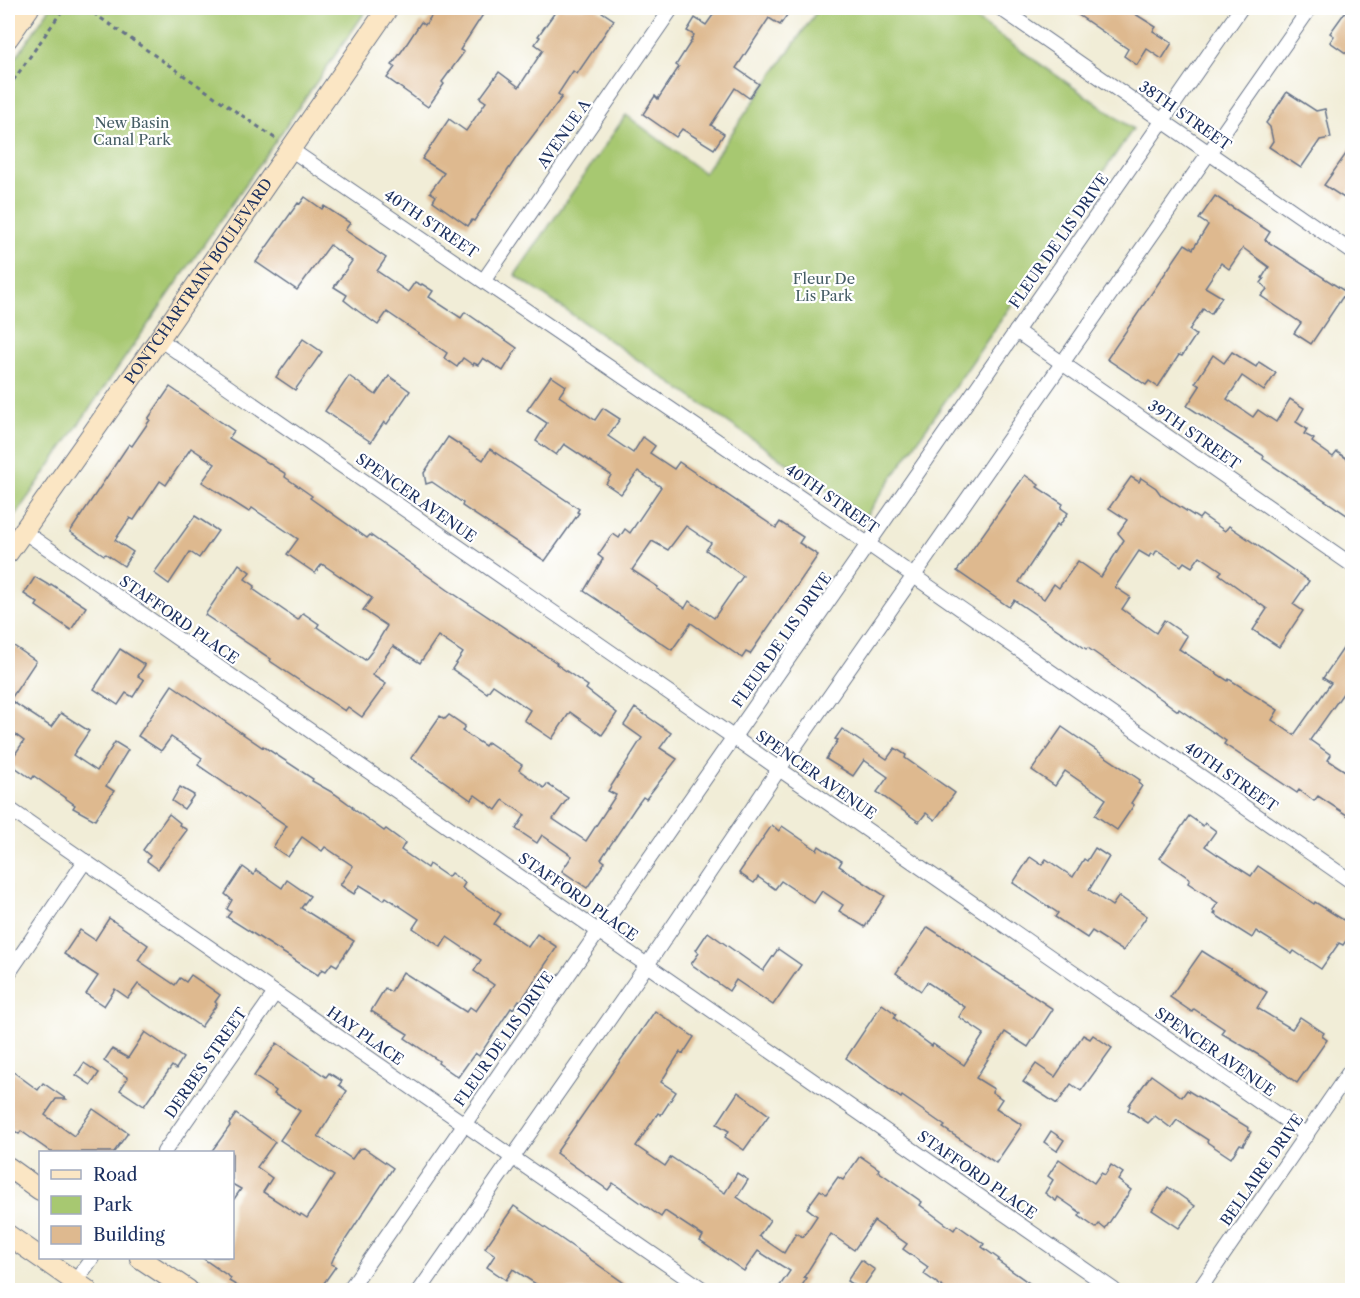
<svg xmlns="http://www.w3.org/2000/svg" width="1360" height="1298" font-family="'Libre Caslon Text',serif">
	<rect width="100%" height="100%" fill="#fff"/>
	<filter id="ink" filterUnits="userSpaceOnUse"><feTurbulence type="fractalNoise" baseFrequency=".0167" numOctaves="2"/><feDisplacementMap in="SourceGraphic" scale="12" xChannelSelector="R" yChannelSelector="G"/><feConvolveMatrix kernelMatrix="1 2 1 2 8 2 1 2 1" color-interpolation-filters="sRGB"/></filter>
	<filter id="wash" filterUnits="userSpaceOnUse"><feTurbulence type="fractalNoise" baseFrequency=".008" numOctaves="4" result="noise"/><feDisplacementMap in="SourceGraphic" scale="24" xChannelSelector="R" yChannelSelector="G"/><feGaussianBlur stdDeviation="1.35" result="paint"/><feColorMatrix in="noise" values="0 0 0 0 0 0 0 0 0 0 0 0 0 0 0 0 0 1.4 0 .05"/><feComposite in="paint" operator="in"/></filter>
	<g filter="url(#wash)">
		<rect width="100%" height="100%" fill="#f1edd7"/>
		<g fill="#a7c871" stroke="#617c68" stroke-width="1.5">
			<polygon points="50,8 368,8 8,526 8,69"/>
			<polygon points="819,8 960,8 1133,129 865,517 515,275 626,115 704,173"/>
		</g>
		<g id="blocks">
			<g fill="#deb98f" fill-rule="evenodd">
				<polygon points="437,8 476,8 484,13 460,50 464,52 442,82 444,84 428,107 387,78 395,67 392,65 406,45 421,22 425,25"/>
				<polygon points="558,8 596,8 614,20 577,74 573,71 558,94 562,97 516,158 474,221 472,220 468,226 433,201 436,196 430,192 444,173 422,159 449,119 466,131 486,102 480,98 499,72 519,87 543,50 535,44 540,37 538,36"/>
				<polygon points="718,8 792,8 780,25 769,18 736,68 759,84 749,98 735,88 711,125 724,134 714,149 682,129 676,137 643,114 655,96 658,99 679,67 676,65 692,40 691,39 694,35 687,31 695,18 706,25"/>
				<polygon points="1068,8 1135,8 1132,12 1156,27 1153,31 1172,43 1162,59 1147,49 1137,65 1124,56 1128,49"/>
				<polygon points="1348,8 1353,8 1353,58 1330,42 1334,36 1330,33"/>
				<polygon points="1287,92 1316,111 1325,109 1331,138 1320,140 1301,168 1269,147 1273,141 1270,127 1266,123"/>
				<polygon points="1353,144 1353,185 1344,198 1324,185"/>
				<polygon points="1215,196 1270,232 1265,240 1346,292 1311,344 1294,333 1301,323 1261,296 1267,289 1261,283 1264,279 1262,278 1269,267 1243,248 1229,269 1221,263 1205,287 1222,297 1211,314 1203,309 1189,330 1196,335 1182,356 1179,355 1158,387 1149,381 1146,385 1107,359 1185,244 1193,249 1208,225 1199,219"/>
				<polygon points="305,197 322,209 324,206 350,223 345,230 386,258 377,271 408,292 415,282 421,285 422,284 433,291 429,297 461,318 465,312 517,348 503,371 483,358 478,365 474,363 473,365 463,358 457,367 444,358 447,353 387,312 378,325 358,311 344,300 347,295 334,287 352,261 330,245 297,290 256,262 298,203 300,204"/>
				<polygon points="303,339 322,352 295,390 276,377"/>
				<polygon points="1232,352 1256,367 1259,362 1276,373 1264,391 1242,376 1227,399 1253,417 1258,410 1276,422 1290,399 1304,408 1296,422 1307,429 1304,434 1314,439 1312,442 1333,457 1337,452 1353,463 1353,519 1263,459 1264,456 1187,406 1200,386 1195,383 1213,355 1224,363"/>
				<polygon points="349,376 376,395 389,376 410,391 387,424 384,422 371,442 325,411"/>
				<path d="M 551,376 L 566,386 L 559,396 L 595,420 L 603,408 L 620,419 L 608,436 L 633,453 L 643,437 L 655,446 L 650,453 L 674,469 L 679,462 L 776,528 L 780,522 L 803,537 L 799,543 L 818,555 L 750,654 L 746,652 L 742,658 L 691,623 L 672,650 L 584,591 L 603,559 L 598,555 L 607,542 L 613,534 L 619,538 L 625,529 L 630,533 L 661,487 L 638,471 L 621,494 L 606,484 L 611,475 L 564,444 L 556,455 L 536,441 L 547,423 L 527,410 ZM 686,526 L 711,543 L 706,550 L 743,576 L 714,618 L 689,601 L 685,608 L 657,589 L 658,587 L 632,570 L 652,541 L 668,550 Z"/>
				<polygon points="170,387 234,431 229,438 286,474 285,477 312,496 310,498 367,538 370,535 448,590 557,663 556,664 588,686 586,689 617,713 602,735 570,712 552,739 524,720 530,710 493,685 487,693 452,669 463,653 438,636 420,663 393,646 372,675 386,684 362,717 348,707 345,711 270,661 271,659 205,615 239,564 250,572 245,579 255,586 253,589 298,620 303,613 319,624 317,627 365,660 372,651 387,626 363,610 372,598 322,564 315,573 287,554 298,539 252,508 249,512 202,482 215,464 191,448 166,485 160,481 134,520 130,518 115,540 133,552 124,566 106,554 104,555 70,532 129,444 132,446 150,420 148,419"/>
				<polygon points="448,437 483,460 490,449 579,509 577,512 579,513 545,561 462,506 463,503 432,482 426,484 424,473"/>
				<polygon points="1025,475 1039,485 1037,487 1063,504 1061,508 1068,513 1059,526 1057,524 1019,582 1044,599 1054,584 1059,588 1078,561 1101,577 1124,540 1118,533 1127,520 1109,508 1131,477 1139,482 1141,478 1156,488 1161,495 1199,519 1202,515 1225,531 1229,526 1309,581 1293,604 1303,611 1279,647 1253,630 1267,609 1219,574 1222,571 1200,556 1192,567 1184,562 1181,566 1157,550 1154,555 1151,553 1149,557 1139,551 1115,587 1130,597 1122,609 1156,633 1164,620 1187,636 1179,649 1228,681 1229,679 1278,710 1272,720 1294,735 1331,683 1323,678 1353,634 1353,684 1346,693 1344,692 1310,740 1331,755 1328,760 1353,776 1353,819 1318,796 1314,801 1299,790 1297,793 1224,744 1226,741 1179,709 1178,711 1167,703 1088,648 1086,649 1014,600 1009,607 957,571"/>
				<polygon points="195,516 218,531 199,558 190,552 169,584 154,573"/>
				<polygon points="35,577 50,586 51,584 86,607 71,630 36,606 38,603 24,594"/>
				<polygon points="8,642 36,661 10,700 51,727 61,713 89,731 73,755 97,771 115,742 128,750 106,786 114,791 95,820 73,808 75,805 34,776 32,779 9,763 24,741 8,729"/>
				<polygon points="120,649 145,665 138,676 144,680 133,697 126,693 118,705 94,689"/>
				<polygon points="172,685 262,747 263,746 313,779 312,781 335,794 353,807 352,808 384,831 386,829 405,843 401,850 427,868 429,864 448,877 451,873 465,883 462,888 501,914 494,924 528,947 537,934 557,947 521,1001 519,1000 513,1009 511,1008 479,1056 475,1053 458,1077 438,1063 439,1061 405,1038 408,1034 371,1011 385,988 391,992 403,972 466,1012 470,1007 476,1011 494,985 474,971 481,960 447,937 441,947 413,928 419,919 386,897 384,900 360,885 354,894 340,885 353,866 325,847 322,851 302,837 288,857 273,847 287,826 198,765 202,758 171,737 161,751 138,736"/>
				<polygon points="635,708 671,733 660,748 677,759 646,799 643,797 635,808 601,859 605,862 587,888 562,871 572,856 542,835 537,843 516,829 525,815 503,800 496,810 475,795 471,800 411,758 440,716 445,719 449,715 465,726 462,731 485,746 488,742 522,765 519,770 544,788 547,784 568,798 553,819 586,841 616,795 608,791 642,738 624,725"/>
				<polygon points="1062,727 1140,780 1138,783 1142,786 1131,803 1134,805 1117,830 1095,815 1106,799 1065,771 1055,786 1032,770"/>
				<polygon points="842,729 887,759 895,748 906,755 905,758 955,793 935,820 926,813 919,822 877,792 888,777 864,760 853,776 826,759 838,740 835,739"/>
				<polygon points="180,787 194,795 184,809 172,801"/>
				<polygon points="169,814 180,823 179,825 187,830 158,869 147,861 150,856 143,850"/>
				<polygon points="1189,816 1203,826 1205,823 1216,831 1205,846 1218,855 1251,876 1258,866 1314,904 1315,902 1353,926 1353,931 1343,945 1339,943 1321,969 1294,951 1292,954 1256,931 1252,938 1214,914 1216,912 1213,910 1218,903 1188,883 1190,879 1160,858"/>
				<polygon points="772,825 779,831 782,826 817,850 819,846 842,861 839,866 885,896 865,927 839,911 843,905 822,891 814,903 781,881 775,889 758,877 754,883 739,873"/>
				<polygon points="1095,848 1109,857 1089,890 1112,906 1119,896 1147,916 1123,951 1092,931 1087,938 1055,917 1058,913 1013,883 1030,857 1042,865 1046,859 1073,877 1084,859 1087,861"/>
				<polygon points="243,867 254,875 256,870 282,888 287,880 310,896 301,908 354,941 337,966 332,963 326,971 322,969 318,975 227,917 231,912 227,909 232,900 225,894"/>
				<polygon points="109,918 148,945 138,960 175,985 180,978 186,982 191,975 220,995 215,1002 217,1004 201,1027 138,984 128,998 115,989 104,1006 86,994 98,976 64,954 80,930 95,940"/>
				<polygon points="928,927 1053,1009 1028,1047 1005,1032 976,1078 994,1089 992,1092 1002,1099 996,1108 1022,1125 996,1163 943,1128 945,1126 902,1096 901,1098 846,1058 882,1004 896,1014 894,1018 932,1046 933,1044 964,1065 984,1034 959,1017 965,1007 927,982 921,991 896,973"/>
				<polygon points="708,932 763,971 778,949 801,965 773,1005 736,980 729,991 691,964 699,953 696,950"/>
				<polygon points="1202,951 1267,992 1257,1008 1292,1029 1300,1017 1324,1033 1322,1036 1327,1040 1297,1083 1262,1057 1221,1033 1224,1029 1194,1009 1192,1012 1170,997"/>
				<polygon points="655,1011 694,1037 683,1054 680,1052 661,1082 676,1092 661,1115 658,1113 636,1146 665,1166 671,1157 725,1193 737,1173 748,1180 737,1197 770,1220 759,1236 784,1253 796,1233 803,1237 817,1216 807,1208 820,1190 826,1194 838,1177 843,1180 860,1156 879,1169 878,1171 922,1202 920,1205 954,1230 957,1225 984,1244 982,1247 999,1259 998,1261 1039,1290 947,1290 924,1274 928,1267 903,1249 907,1244 874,1221 854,1250 831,1234 804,1277 807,1278 799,1290 777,1290 790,1271 758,1251 744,1271 700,1241 703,1236 665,1211 661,1217 613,1183 608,1190 556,1153"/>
				<polygon points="145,1032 183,1058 176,1069 172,1066 144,1106 120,1090 128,1078 104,1061 112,1049 128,1058"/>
				<polygon points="1083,1035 1090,1039 1093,1035 1112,1048 1081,1091 1071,1084 1057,1104 1023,1082 1036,1064 1055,1077"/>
				<polygon points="277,1043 326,1077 329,1073 342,1081 339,1085 347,1091 318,1136 352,1159 359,1149 364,1148 393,1168 334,1257 331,1264 336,1266 319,1290 244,1290 229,1281 231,1278 201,1257 232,1257 232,1202 241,1189 232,1184 232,1152 211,1152 230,1126 229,1124 236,1114 275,1142 257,1167 272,1178 263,1192 300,1216 301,1214 307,1218 334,1176 280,1140 300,1111 274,1094 276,1091 254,1076"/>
				<polygon points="84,1063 99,1073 91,1085 76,1075"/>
				<polygon points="8,1068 38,1090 43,1083 66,1099 56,1099 45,1115 74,1136 93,1109 128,1133 114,1152 51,1152 21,1131 19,1134 8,1127"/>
				<polygon points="1151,1075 1182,1097 1187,1090 1249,1128 1248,1130 1251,1132 1243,1145 1240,1144 1231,1158 1207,1142 1208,1140 1177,1120 1171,1128 1155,1116 1148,1123 1128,1110 1130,1106 1129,1105"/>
				<polygon points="738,1092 769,1115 744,1150 725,1137 729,1131 717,1124"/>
				<polygon points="1051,1131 1064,1140 1057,1151 1044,1142"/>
				<polygon points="1059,1159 1094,1183 1101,1173 1105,1175 1111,1165 1123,1173 1118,1180 1131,1190 1105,1229 1099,1224 1096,1228 1079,1216 1081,1213 1058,1197 1056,1201 1045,1193 1053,1180 1048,1176"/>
				<polygon points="1168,1187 1195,1206 1179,1228 1152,1210"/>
				<polygon points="514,1206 573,1247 634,1290 545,1290 513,1269 506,1280 487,1267 495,1255 485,1248"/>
				<polygon points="861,1260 875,1270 861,1290 847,1281"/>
			</g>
		</g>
	</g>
	<g filter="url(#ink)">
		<use href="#blocks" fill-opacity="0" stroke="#667288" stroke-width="1.5"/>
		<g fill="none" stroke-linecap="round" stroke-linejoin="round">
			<defs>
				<g id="street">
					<polyline points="1000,8 1352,252"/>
					<polyline points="290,149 868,544 1352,882"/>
					<polyline points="484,280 672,8"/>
					<polyline points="1016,331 1352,565"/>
					<polyline points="159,339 1307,1135"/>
					<polyline points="23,531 1114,1290"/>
					<polyline points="8,808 704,1290"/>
					<polyline points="8,974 85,861"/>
					<polyline points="164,1152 275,993"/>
					<polyline points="75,1282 92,1258"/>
					<polyline points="349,1290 1241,8"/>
					<polyline points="420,1290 647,965 779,769 1310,8"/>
					<polyline points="1199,1290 1352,1068"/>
				</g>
				<g id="secondary">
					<polyline points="8,38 29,8"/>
					<path id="s1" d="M 8,553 L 159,339 L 388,8"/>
					<polyline points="8,1167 40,1190"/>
					<polyline points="8,1235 87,1290"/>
					<polyline points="140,1258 188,1290"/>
				</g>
			</defs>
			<use href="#street" stroke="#667288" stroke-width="16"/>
			<use href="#secondary" stroke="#667288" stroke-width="22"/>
			<g stroke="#667288" stroke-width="3" stroke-dasharray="4.5 4.5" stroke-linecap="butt">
				<polyline points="86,8 276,139"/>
				<polyline points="8,88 64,8"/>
			</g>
			<use href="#street" stroke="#fff" stroke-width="14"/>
			<use href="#secondary" stroke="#fbe6c4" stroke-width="20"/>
		</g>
	</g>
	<g text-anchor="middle" stroke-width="4.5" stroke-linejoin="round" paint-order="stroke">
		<g font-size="15" fill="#1b2f5e" stroke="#fff">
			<text transform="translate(1185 116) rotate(35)" y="5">38TH STREET</text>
			<text transform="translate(564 134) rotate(-55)" y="5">AVENUE A</text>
			<text transform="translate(431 224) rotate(34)" y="5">40TH STREET</text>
			<text transform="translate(1059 241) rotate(-55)" y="5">FLEUR DE LIS DRIVE</text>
			<text dy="5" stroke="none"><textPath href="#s1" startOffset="332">PONTCHARTRAIN BOULEVARD</textPath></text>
			<text transform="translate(1194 435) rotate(35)" y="5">39TH STREET</text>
			<text transform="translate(416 498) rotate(35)" y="5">SPENCER AVENUE</text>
			<text transform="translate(832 499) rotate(35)" y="5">40TH STREET</text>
			<text transform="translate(179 620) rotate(35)" y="5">STAFFORD PLACE</text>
			<text transform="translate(782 640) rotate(-55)" y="5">FLEUR DE LIS DRIVE</text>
			<text transform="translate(816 775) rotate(35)" y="5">SPENCER AVENUE</text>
			<text transform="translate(1231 777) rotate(35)" y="5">40TH STREET</text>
			<text transform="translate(578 897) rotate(35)" y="5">STAFFORD PLACE</text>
			<text transform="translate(365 1036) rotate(35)" y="5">HAY PLACE</text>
			<text transform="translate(504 1039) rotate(-55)" y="5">FLEUR DE LIS DRIVE</text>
			<text transform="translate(1215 1052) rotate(35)" y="5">SPENCER AVENUE</text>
			<text transform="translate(206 1063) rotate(-55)" y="5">DERBES STREET</text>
			<text transform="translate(1262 1170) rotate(-55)" y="5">BELLAIRE DRIVE</text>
			<text transform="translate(977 1175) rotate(35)" y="5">STAFFORD PLACE</text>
		</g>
		<g font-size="15" fill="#455d64" stroke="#fff">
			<text x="132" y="128">New Basin<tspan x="132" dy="17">Canal Park</tspan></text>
			<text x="824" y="284">Fleur De<tspan x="824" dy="17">Lis Park</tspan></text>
		</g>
	</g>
	<rect width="1360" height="1298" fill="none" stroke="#fff" stroke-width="30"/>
	<rect x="39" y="1151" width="195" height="108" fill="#ffffff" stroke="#a4acbf" stroke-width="1.5"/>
	<rect x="51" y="1170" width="30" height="9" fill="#fbe6c4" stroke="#a4acbf" stroke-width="1.5"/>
	<text x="93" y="1181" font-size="18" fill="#1b2f5e">Road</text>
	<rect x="51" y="1196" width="30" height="18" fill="#a7c871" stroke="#a4acbf" stroke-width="1.5"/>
	<text x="93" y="1211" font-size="18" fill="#1b2f5e">Park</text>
	<rect x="51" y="1226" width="30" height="18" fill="#deb98f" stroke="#a4acbf" stroke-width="1.5"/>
	<text x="93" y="1241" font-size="18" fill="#1b2f5e">Building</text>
</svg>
